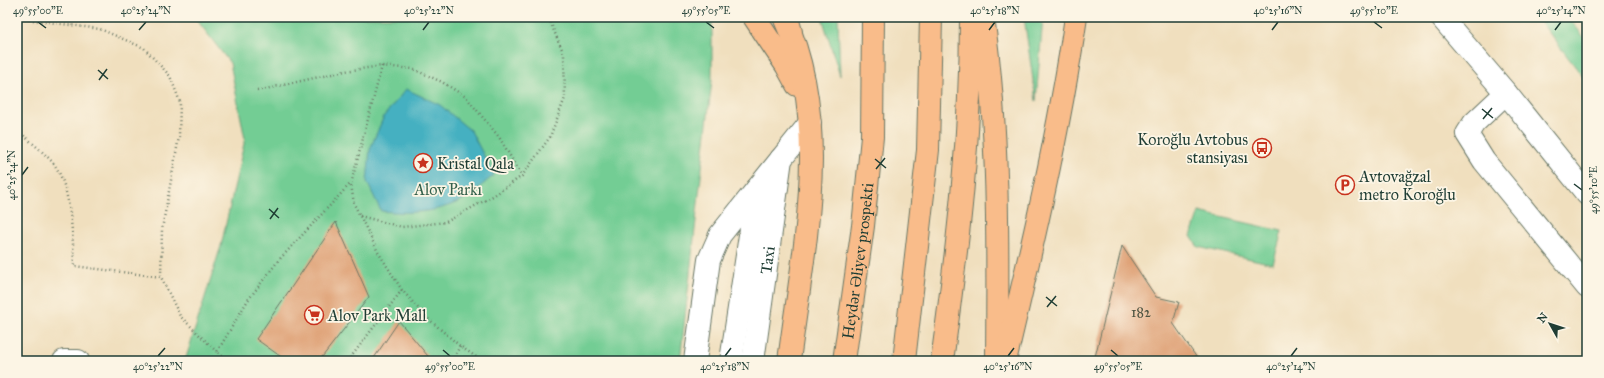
<svg xmlns="http://www.w3.org/2000/svg" width="1604" height="378" font-family="'IM FELL Great Primer',serif">
	<rect width="100%" height="100%" fill="#fcf5e5"/>
	<filter id="ink" filterUnits="userSpaceOnUse"><feTurbulence type="fractalNoise" baseFrequency=".025" numOctaves="2"/><feDisplacementMap in="SourceGraphic" scale="8" xChannelSelector="R" yChannelSelector="G"/><feConvolveMatrix kernelMatrix="1 2 1 2 8 2 1 2 1" color-interpolation-filters="sRGB"/></filter>
	<filter id="wash" filterUnits="userSpaceOnUse"><feTurbulence type="fractalNoise" baseFrequency=".012" numOctaves="4" result="noise"/><feDisplacementMap in="SourceGraphic" scale="16" xChannelSelector="R" yChannelSelector="G"/><feGaussianBlur stdDeviation="0.9" result="paint"/><feColorMatrix in="noise" values="0 0 0 0 0 0 0 0 0 0 0 0 0 0 0 0 0 1.4 0 .05"/><feComposite in="paint" operator="in"/></filter>
	<g filter="url(#wash)">
		<rect width="100%" height="100%" fill="#f0dfbe"/>
		<g fill="#73cd94" stroke="#498564">
			<polygon points="192,17 708,17 712,24 712,80 680,361 185,361 221,246 245,139 230,63 197,20"/>
			<polygon points="822,17 838,17 840,76"/>
			<polygon points="1024,17 1043,17 1036,101"/>
			<polygon points="1537,17 1568,17 1587,41 1587,82"/>
			<polygon points="1199,212 1282,231 1273,264 1198,247 1191,236"/>
		</g>
		<path fill="#44b0c1" stroke="#32767a" d="M 406,89 L 440,105 L 471,131 L 494,175 C 484,183 473,194 462,200 C 437,213 409,214 381,211 L 367,182 L 370,149 L 384,116 Z"/>
		<g id="blocks">
			<g fill="#dd9b6e">
				<polygon points="336,222 369,297 319,361 287,361 256,339"/>
				<polygon points="1122,246 1156,297 1179,302 1173,323 1199,361 1094,361"/>
				<polygon points="399,321 432,361 372,361"/>
			</g>
		</g>
	</g>
	<g filter="url(#ink)">
		<use href="#blocks" fill-opacity="0" stroke="#687664" stroke-width="1"/>
		<g fill="none" stroke-linecap="round" stroke-linejoin="round">
			<defs>
				<g id="minor">
					<polyline points="1441,17 1506,93 1587,194"/>
					<polyline points="1506,93 1474,123 1467,134 1484,161 1587,287"/>
					<polyline points="64,361 78,361"/>
					<polyline points="695,361 709,260 720,235 810,123"/>
					<polyline points="731,361 757,189"/>
					<path id="s1" d="M 753,361 L 781,159"/>
				</g>
				<g id="major">
					<polyline points="754,17 786,65 797,85"/>
					<path d="M 784,17 C 833,124 803,250 789,361"/>
					<path d="M 983,17 C 999,130 998,244 997,358"/>
					<path d="M 942,361 C 958,244 971,135 971,17"/>
					<path d="M 1005,361 C 1032,247 1059,133 1076,17"/>
				</g>
				<g id="highway">
					<polyline points="787,17 791,32"/>
					<path id="s2" d="M 844,361 L 863,226 L 872,137 L 873,17"/>
					<polyline points="904,361 928,150 931,17"/>
				</g>
			</defs>
			<use href="#minor" stroke="#687664" stroke-width="24"/>
			<use href="#major" stroke="#687664" stroke-width="24"/>
			<use href="#highway" stroke="#687664" stroke-width="24"/>
			<g stroke="#687664" stroke-width="2.5" stroke-dasharray="1 3" stroke-linecap="butt">
				<polyline points="17,18 100,29 144,48 170,76 180,102 179,137 162,229 161,277 180,316 217,352"/>
				<polyline points="382,66 351,184 354,204 378,252 402,290 425,316 460,346 482,361"/>
				<polyline points="257,91 345,71 382,66 413,69 442,82 466,97 499,137 522,176"/>
				<path d="M 17,132 L 22,134 C 32,143 45,153 54,164 C 71,187 73,238 74,266 L 161,277"/>
				<polyline points="360,216 402,227 446,222 493,196 522,176 550,137 565,98 564,54 548,17"/>
				<polyline points="229,361 217,352 248,300 278,261 350,184"/>
				<polyline points="348,361 402,290"/>
				<polyline points="452,361 460,346"/>
			</g>
			<use href="#minor" stroke="#fff" stroke-width="22"/>
			<use href="#major" stroke="#f9bc8a" stroke-width="22"/>
			<use href="#highway" stroke="#f9bc8a" stroke-width="22"/>
		</g>
	</g>
	<path fill="none" stroke="#1f3d34" stroke-width="1.5" d="M 38,22 L 46,28M 706,22 L 714,28M 1374,22 L 1382,28M 139,30 L 146,22M 423,30 L 429,22M 989,30 L 995,22M 1272,30 L 1278,22M 1555,30 L 1561,22M 98,70 L 108,79M 99,80 L 107,69M 1482,109 L 1493,118M 1483,119 L 1492,108M 875,159 L 886,168M 876,169 L 885,158M 22,175 L 28,167M 1574,184 L 1582,190M 269,209 L 279,218M 270,219 L 278,208M 1046,297 L 1057,306M 1047,307 L 1056,296M 443,350 L 450,356M 1111,350 L 1118,356M 158,356 L 165,348M 725,356 L 731,348M 1008,356 L 1014,348M 1291,356 L 1297,348"/>
	<defs>
		<symbol id="bus-ring" viewBox="-11 -11 22 22"><circle r="9.5" fill="#fcf5e5" stroke="#c8321e" stroke-width="1.5"/><path d="M-5-6H5V4H4V6H2V4H-2V6H-4V4H-5ZM-3.5-4V0h7V-4ZM-3.5 1.2v1.5H-2V1.2ZM2 1.2v1.5H3.5V1.2Z" fill="#c8321e"/></symbol>
		<symbol id="sight-ring" viewBox="-11 -11 22 22"><circle r="9.5" fill="#fcf5e5" stroke="#c8321e" stroke-width="1.5"/><path d="M0-6L1.8-2.2L6-1.7L2.9 1.2L3.7 5.4L0 3.3L-3.7 5.4L-2.9 1.2L-6-1.7L-1.8-2.2Z" fill="#c8321e"/></symbol>
		<symbol id="parking-ring" viewBox="-11 -11 22 22"><circle r="9.5" fill="#fcf5e5" stroke="#c8321e" stroke-width="1.5"/><path d="M-3.5-5.5H1a3.5 3.5 0 0 1 0 7H-1V5.5H-3.5ZM-1-3.4V-.6H.8a1.4 1.4 0 0 0 0-2.8Z" fill="#c8321e"/></symbol>
		<symbol id="supermarket-ring" viewBox="-11 -11 22 22"><circle r="9.5" fill="#fcf5e5" stroke="#c8321e" stroke-width="1.5"/><path d="M-6-5.5h2.5l.6 2H6L4.5 2H-2.5L-4.4-4H-6ZM-1.5 3.2a1.3 1.3 0 1 0 .1 0ZM3 3.2a1.3 1.3 0 1 0 .1 0Z" fill="#c8321e"/></symbol>
	</defs>
	<g fill-rule="evenodd">
		<use href="#bus-ring" x="1251" y="137" width="22" height="22"/>
		<use href="#sight-ring" x="412" y="152" width="22" height="22"/>
		<use href="#parking-ring" x="1334" y="174" width="22" height="22"/>
		<use href="#supermarket-ring" x="303" y="304" width="22" height="22"/>
	</g>
	<g text-anchor="middle" stroke-width="3.5" stroke-linejoin="round" paint-order="stroke">
		<g font-size="14" fill="#4e5442">
			<text x="1141" y="317">182</text>
		</g>
		<g font-size="16" fill="#1f3d34" stroke="#fcf5e5" text-anchor="start">
			<text x="1248" y="145" text-anchor="end">Koroğlu Avtobus<tspan x="1248" dy="18">stansiyası</tspan></text>
			<text x="437" y="169">Kristal Qala</text>
			<text x="1359" y="182">Avtovağzal<tspan x="1359" dy="18">metro Koroğlu</tspan></text>
			<text x="328" y="321">Alov Park Mall</text>
		</g>
		<g font-size="16" fill="#34614c" stroke="#fcf5e5">
			<text x="448" y="195">Alov Parkı</text>
		</g>
		<g font-size="16" fill="#1f3d34" stroke="#fcf5e5">
			<text dy="6" stroke="none"><textPath href="#s1" startOffset="102">Taxi</textPath></text>
			<text dy="6" stroke="none"><textPath href="#s2" startOffset="101">Heydər Əliyev prospekti</textPath></text>
		</g>
	</g>
	<rect width="1604" height="378" fill="none" stroke="#fcf5e5" stroke-width="44"/>
	<g transform="translate(1550 324) rotate(309)" stroke="#fcf5e5" stroke-width="3" paint-order="stroke">
	<path d="M0-3L7 15L0 10L-7 15Z" fill="#1f3d34"/>
	<text y="-6" font-size="11" font-weight="bold" text-anchor="middle" fill="#1f3d34">N</text>
	</g>
	<rect x="22" y="22" width="1560" height="334" fill="none" stroke="#1f3d34" stroke-width="1.5"/>
	<g font-size="10" text-anchor="middle" fill="#1f3d34">
		<text x="38" y="14">49°55'00"E</text>
		<text x="146" y="14">40°25'24"N</text>
		<text x="429" y="14">40°25'22"N</text>
		<text x="706" y="14">49°55'05"E</text>
		<text x="995" y="14">40°25'18"N</text>
		<text x="1278" y="14">40°25'16"N</text>
		<text x="1374" y="14">49°55'10"E</text>
		<text x="1561" y="14">40°25'14"N</text>
		<text transform="translate(11 175) rotate(-90)" y="4">40°25'24"N</text>
		<text transform="translate(1593 190) rotate(-90)" y="4">49°55'10"E</text>
		<text x="158" y="370">40°25'22"N</text>
		<text x="450" y="370">49°55'00"E</text>
		<text x="725" y="370">40°25'18"N</text>
		<text x="1008" y="370">40°25'16"N</text>
		<text x="1118" y="370">49°55'05"E</text>
		<text x="1291" y="370">40°25'14"N</text>
	</g>
</svg>
